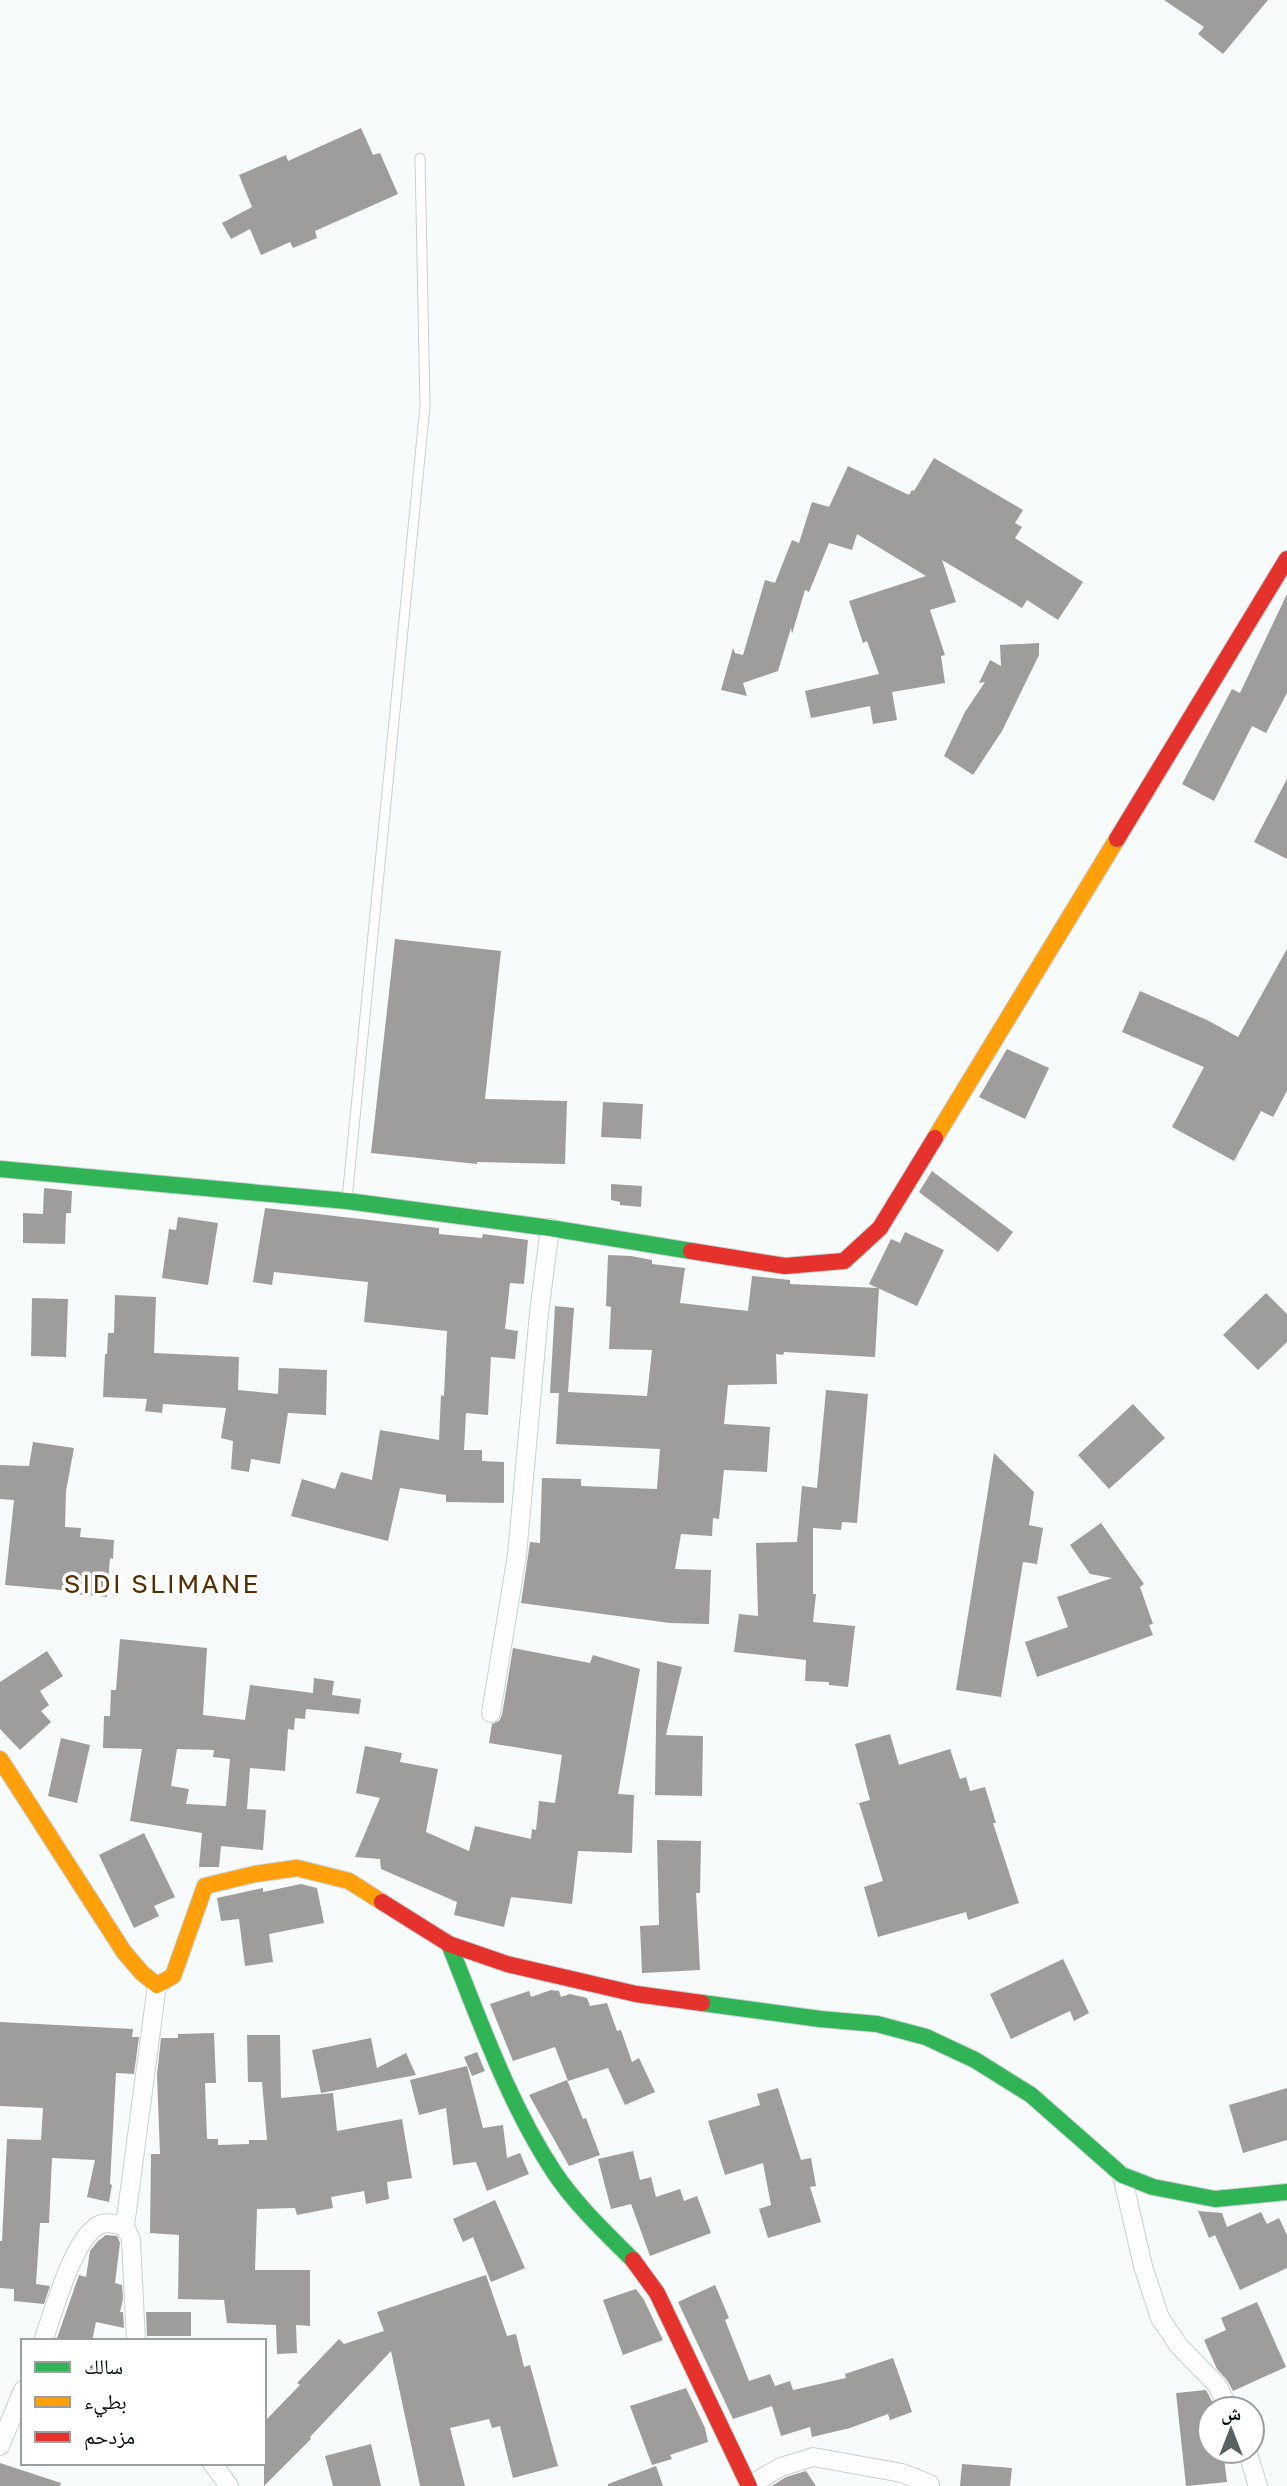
<svg xmlns="http://www.w3.org/2000/svg" width="1287" height="2486" font-family="'Golos Text','Noto Naskh Arabic',sans-serif">
	<rect width="100%" height="100%" fill="#f7fbfc"/>
	<g fill="#9e9d9b" fill-rule="evenodd">
		<polygon points="1164,0 1268,0 1223,54 1198,34 1204,27"/>
		<polygon points="361,128 373,155 380,153 398,194 315,231 317,238 293,248 290,242 261,255 250,229 231,239 222,223 252,207 239,175 286,155 288,161"/>
		<polygon points="934,458 1023,510 1015,523 1022,527 1015,538 1083,582 1058,620 1027,600 1022,608 942,560 956,602 930,610 945,655 941,656 945,683 892,692 897,720 873,724 870,706 811,718 805,691 879,674 867,641 863,643 849,601 926,576 857,534 852,550 829,543 809,592 805,590 792,634 791,628 778,671 743,683 747,696 721,690 733,648 735,653 743,655 765,580 775,583 792,540 799,543 812,502 829,507 848,466 909,495 912,490 914,491"/>
		<polygon points="1287,594 1287,693 1266,733 1252,726 1214,801 1182,784 1232,689 1240,693"/>
		<polygon points="1039,643 1039,655 1002,731 973,775 944,756 965,712 985,682 979,683 990,660 1001,666 1000,645"/>
		<polygon points="1287,779 1287,859 1254,842"/>
		<polygon points="395,939 501,951 485,1099 567,1101 565,1164 477,1162 477,1164 371,1153"/>
		<polygon points="1287,949 1287,1091 1273,1117 1261,1111 1234,1161 1172,1127 1204,1067 1122,1032 1140,991 1207,1020 1238,1037"/>
		<polygon points="1007,1049 1049,1068 1025,1119 979,1097"/>
		<polygon points="603,1102 643,1104 641,1139 601,1137"/>
		<polygon points="932,1171 1013,1232 998,1252 919,1192"/>
		<polygon points="611,1184 642,1186 641,1207 620,1205 620,1202 611,1200"/>
		<polygon points="44,1188 72,1191 71,1213 66,1213 65,1244 23,1243 23,1213 43,1214"/>
		<polygon points="265,1208 439,1228 439,1234 482,1238 483,1234 528,1240 524,1284 510,1283 505,1329 518,1331 515,1359 491,1357 488,1415 466,1413 464,1450 482,1450 482,1461 504,1462 504,1503 446,1502 446,1495 400,1488 388,1541 291,1516 302,1479 335,1489 341,1472 372,1480 380,1430 439,1440 441,1395 444,1396 447,1331 364,1322 368,1282 274,1272 272,1285 253,1282"/>
		<polygon points="178,1217 218,1223 208,1285 162,1278 169,1229 176,1230"/>
		<polygon points="905,1232 944,1250 917,1306 869,1284 891,1239 900,1243"/>
		<polygon points="608,1255 631,1256 652,1260 652,1264 685,1268 680,1303 748,1311 752,1276 790,1280 790,1284 879,1288 875,1357 784,1352 783,1355 776,1354 777,1384 728,1385 724,1424 770,1427 767,1472 724,1470 719,1519 713,1518 712,1536 681,1534 675,1569 711,1570 709,1624 670,1623 521,1603 530,1542 540,1543 542,1478 581,1479 581,1486 657,1489 660,1449 556,1444 559,1393 550,1393 555,1306 574,1308 568,1392 647,1396 652,1350 609,1349 611,1307 606,1306"/>
		<polygon points="1266,1293 1287,1314 1287,1342 1258,1370 1223,1335"/>
		<polygon points="115,1295 156,1297 154,1353 239,1357 238,1390 278,1394 279,1368 327,1370 326,1415 288,1413 280,1464 251,1459 249,1472 231,1469 233,1441 221,1438 226,1408 163,1404 162,1413 145,1411 147,1399 103,1397 105,1354 107,1354 108,1333 114,1333"/>
		<polygon points="32,1298 68,1299 66,1357 31,1356"/>
		<polygon points="826,1390 868,1394 857,1523 842,1522 841,1530 813,1528 813,1594 816,1594 813,1622 855,1626 848,1687 829,1685 829,1682 805,1681 806,1660 734,1652 739,1614 758,1616 756,1543 797,1542 802,1486 817,1488"/>
		<polygon points="1133,1404 1165,1438 1109,1489 1078,1455"/>
		<polygon points="33,1442 74,1448 66,1491 65,1527 81,1528 80,1537 114,1540 113,1559 110,1558 107,1597 72,1594 72,1591 5,1585 14,1500 0,1499 0,1465 29,1466"/>
		<polygon points="994,1453 1034,1492 1029,1525 1043,1528 1037,1564 1023,1562 1001,1697 956,1690"/>
		<polygon points="1101,1523 1144,1584 1140,1587 1153,1624 1149,1625 1153,1635 1037,1677 1025,1642 1068,1627 1057,1597 1112,1578 1090,1574 1070,1545"/>
		<path d="M 120,1639 L 207,1648 L 203,1715 L 245,1720 L 250,1685 L 313,1693 L 314,1678 L 334,1681 L 332,1695 L 361,1699 L 359,1714 L 306,1709 L 305,1719 L 295,1718 L 294,1730 L 288,1729 L 285,1771 L 250,1768 L 247,1809 L 266,1810 L 263,1850 L 221,1846 L 219,1867 L 199,1867 L 202,1833 L 130,1821 L 142,1749 L 103,1748 L 104,1716 L 110,1716 L 111,1690 L 116,1690 ZM 177,1749 L 214,1750 L 213,1757 L 230,1759 L 226,1806 L 186,1804 L 189,1789 L 171,1786 Z"/>
		<polygon points="513,1648 590,1663 593,1655 640,1669 618,1794 634,1795 632,1853 578,1851 572,1904 511,1897 504,1927 454,1915 457,1902 381,1869 380,1859 355,1857 380,1798 356,1793 365,1746 402,1753 400,1762 438,1769 426,1832 469,1851 475,1826 531,1839 532,1829 536,1830 539,1801 555,1803 562,1755 489,1743 492,1724 499,1721 502,1715"/>
		<polygon points="47,1651 63,1676 40,1691 49,1705 41,1711 51,1722 20,1750 0,1729 0,1682"/>
		<polygon points="657,1661 682,1667 666,1735 703,1736 702,1796 655,1795"/>
		<polygon points="890,1734 899,1765 950,1749 960,1779 966,1777 970,1791 985,1787 996,1823 993,1823 1019,1903 968,1920 966,1912 878,1937 864,1887 883,1881 859,1803 870,1800 855,1744"/>
		<polygon points="61,1738 90,1745 77,1803 48,1796"/>
		<polygon points="144,1833 175,1897 154,1906 159,1916 134,1928 99,1855"/>
		<polygon points="657,1840 701,1841 700,1893 696,1893 700,1970 642,1973 640,1926 659,1925"/>
		<polygon points="301,1884 317,1888 324,1923 269,1934 273,1962 245,1966 239,1919 221,1921 217,1898 258,1889 263,1888 263,1892"/>
		<polygon points="1063,1959 1089,2013 1074,2021 1070,2011 1011,2039 990,1994"/>
		<polygon points="551,1990 559,1991 561,1997 570,1994 587,1998 590,2006 607,2003 617,2031 621,2030 632,2062 639,2058 655,2092 625,2105 608,2068 568,2081 555,2047 513,2061 490,2004 529,1991 531,1997"/>
		<polygon points="0,2022 133,2029 132,2037 139,2037 134,2074 116,2073 110,2184 112,2185 109,2202 87,2197 95,2160 52,2158 49,2223 40,2223 36,2284 50,2286 44,2304 14,2301 14,2289 0,2288 0,2241 2,2241 7,2139 41,2140 43,2108 0,2106"/>
		<polygon points="214,2033 216,2083 205,2083 207,2139 218,2139 218,2145 249,2144 249,2140 267,2140 262,2082 248,2082 247,2035 280,2035 281,2098 333,2093 337,2131 402,2119 412,2178 387,2182 389,2199 366,2204 364,2191 331,2197 333,2208 297,2215 295,2208 257,2209 255,2270 310,2270 310,2326 296,2325 297,2353 277,2354 276,2325 227,2323 224,2300 178,2299 179,2235 150,2233 151,2154 160,2154 157,2075 161,2038 178,2038 178,2034"/>
		<polygon points="371,2038 377,2068 406,2053 416,2075 321,2093 312,2050"/>
		<polygon points="477,2052 485,2071 472,2076 464,2057"/>
		<polygon points="467,2066 483,2128 503,2125 507,2158 520,2153 529,2174 487,2191 476,2162 453,2165 446,2108 419,2115 410,2080"/>
		<polygon points="567,2080 583,2119 586,2118 600,2155 569,2166 529,2095"/>
		<polygon points="778,2088 801,2160 811,2158 816,2186 810,2187 821,2222 768,2238 759,2209 771,2205 763,2163 725,2175 708,2121 760,2105 757,2094"/>
		<polygon points="1287,2088 1287,2140 1243,2153 1229,2105"/>
		<polygon points="633,2151 640,2180 651,2177 656,2197 680,2189 684,2201 697,2196 711,2233 650,2256 631,2204 611,2209 598,2159"/>
		<polygon points="495,2200 525,2268 491,2282 473,2237 463,2242 453,2219"/>
		<polygon points="1198,2211 1222,2213 1227,2227 1261,2212 1267,2224 1279,2218 1287,2235 1287,2268 1240,2290 1215,2235 1209,2238"/>
		<polygon points="106,2235 117,2236 120,2243 115,2283 122,2285 123,2299 120,2312 123,2312 124,2328 96,2322 92,2341 56,2341 79,2275 86,2277 90,2251 98,2241"/>
		<polygon points="486,2275 507,2336 516,2334 524,2367 530,2365 558,2466 513,2478 500,2426 492,2428 489,2419 450,2428 465,2486 420,2486 391,2351 310,2437 311,2439 264,2486 264,2422 300,2385 297,2383 339,2339 344,2344 384,2331 377,2312"/>
		<polygon points="715,2285 729,2318 725,2320 749,2381 770,2374 775,2386 790,2381 793,2390 846,2378 845,2374 893,2358 912,2412 890,2420 888,2414 850,2428 812,2437 810,2427 781,2436 772,2406 733,2419 678,2302"/>
		<polygon points="636,2289 644,2300 663,2340 623,2355 603,2300"/>
		<polygon points="1257,2302 1286,2367 1233,2391 1227,2380 1217,2369 1204,2340 1226,2330 1221,2318"/>
		<polygon points="146,2312 191,2312 191,2336 147,2336"/>
		<polygon points="686,2388 705,2428 708,2442 670,2455 672,2459 652,2465 630,2406"/>
		<polygon points="1206,2390 1216,2409 1210,2409 1210,2451 1223,2451 1227,2482 1186,2486 1176,2393"/>
		<polygon points="371,2444 381,2486 333,2486 325,2456"/>
		<polygon points="0,2463 61,2483 60,2486 0,2486"/>
		<polygon points="962,2464 1012,2468 1010,2486 960,2486"/>
		<polygon points="656,2466 663,2486 608,2486 608,2484"/>
		<polygon points="806,2471 816,2486 772,2486 786,2477"/>
	</g>
	<g fill="none" stroke-linecap="round" stroke-linejoin="round">
		<defs>
			<polyline id="lane" points="347,1199 425,406 420,158"/>
			<g id="street">
				<polyline points="491,1713 517,1555 539,1313 550,1228"/>
				<polyline points="1122,2175 1143,2266 1160,2318 1179,2346 1217,2385 1229,2409"/>
				<polyline points="125,2226 157,1985"/>
				<path d="M 43,2341 C 53,2314 73,2238 99,2225 C 106,2221 117,2225 125,2226 L 131,2240 L 136,2341"/>
				<polyline points="0,2446 23,2390"/>
				<polyline points="1247,2451 1258,2486"/>
				<polyline points="212,2463 229,2486"/>
				<polyline points="748,2486 781,2467 813,2457 902,2473 930,2484"/>
			</g>
			<g id="fast">
				<polyline points="0,1169 347,1201 550,1228 691,1251"/>
				<path d="M 449,1944 C 480,2021 508,2102 554,2172 C 576,2205 605,2232 633,2260"/>
				<polyline points="702,2003 820,2019 877,2024 926,2037 975,2060 1031,2095 1122,2175 1153,2187 1215,2199 1287,2192"/>
			</g>
			<g id="slow">
				<polyline points="935,1138 1117,839"/>
				<polyline points="0,1759 124,1952 142,1973 157,1985 173,1976 205,1886 255,1874 297,1868 349,1881 382,1902"/>
			</g>
			<g id="jam">
				<polyline points="1117,839 1287,559"/>
				<polyline points="691,1251 785,1266 844,1261 880,1228 935,1138"/>
				<polyline points="382,1902 449,1944 507,1964 636,1994 702,2003"/>
				<polyline points="633,2260 657,2293 749,2486"/>
			</g>
		</defs>
		<use href="#lane" stroke="#c9d0d1" stroke-width="11"/>
		<use href="#street" stroke="#c9d0d1" stroke-width="20"/>
		<use href="#fast" stroke="#c9d0d1" stroke-width="18"/>
		<use href="#slow" stroke="#c9d0d1" stroke-width="18"/>
		<use href="#jam" stroke="#c9d0d1" stroke-width="18"/>
		<use href="#lane" stroke="#fefeff" stroke-width="9"/>
		<use href="#street" stroke="#fefeff" stroke-width="18"/>
		<use href="#fast" stroke="#30b455" stroke-width="16"/>
		<use href="#slow" stroke="#ff9f0a" stroke-width="16"/>
		<use href="#jam" stroke="#e5322d" stroke-width="16"/>
	</g>
	<g text-anchor="middle" stroke-width="7" stroke-linejoin="round" paint-order="stroke">
		<g font-size="26" letter-spacing="2" fill="#562e00" stroke="#fff">
			<text x="162" y="1593">SIDI SLIMANE</text>
		</g>
	</g>
	<rect x="21" y="2339" width="245" height="126" fill="#ffffff" stroke="#9b9e9f" stroke-width="2"/>
	<rect x="35" y="2362" width="35" height="10" fill="#30b455" stroke="#9b9e9f" stroke-width="2"/>
	<text x="84" y="2374" font-size="21" fill="#040d0f">سالك</text>
	<rect x="35" y="2397" width="35" height="10" fill="#ff9f0a" stroke="#9b9e9f" stroke-width="2"/>
	<text x="84" y="2409" font-size="21" fill="#040d0f">بطيء</text>
	<rect x="35" y="2432" width="35" height="10" fill="#e5322d" stroke="#9b9e9f" stroke-width="2"/>
	<text x="84" y="2444" font-size="21" fill="#040d0f">مزدحم</text>
	<g transform="translate(1231 2430)"><circle r="33" fill="#ffffff" stroke="#9b9e9f" stroke-width="2"/>
	<path d="M0-5L12 26L0 18L-12 26Z" fill="#596062"/>
	<text y="-10" font-size="19" font-weight="bold" text-anchor="middle" fill="#040d0f">ش</text>
	</g>
</svg>
